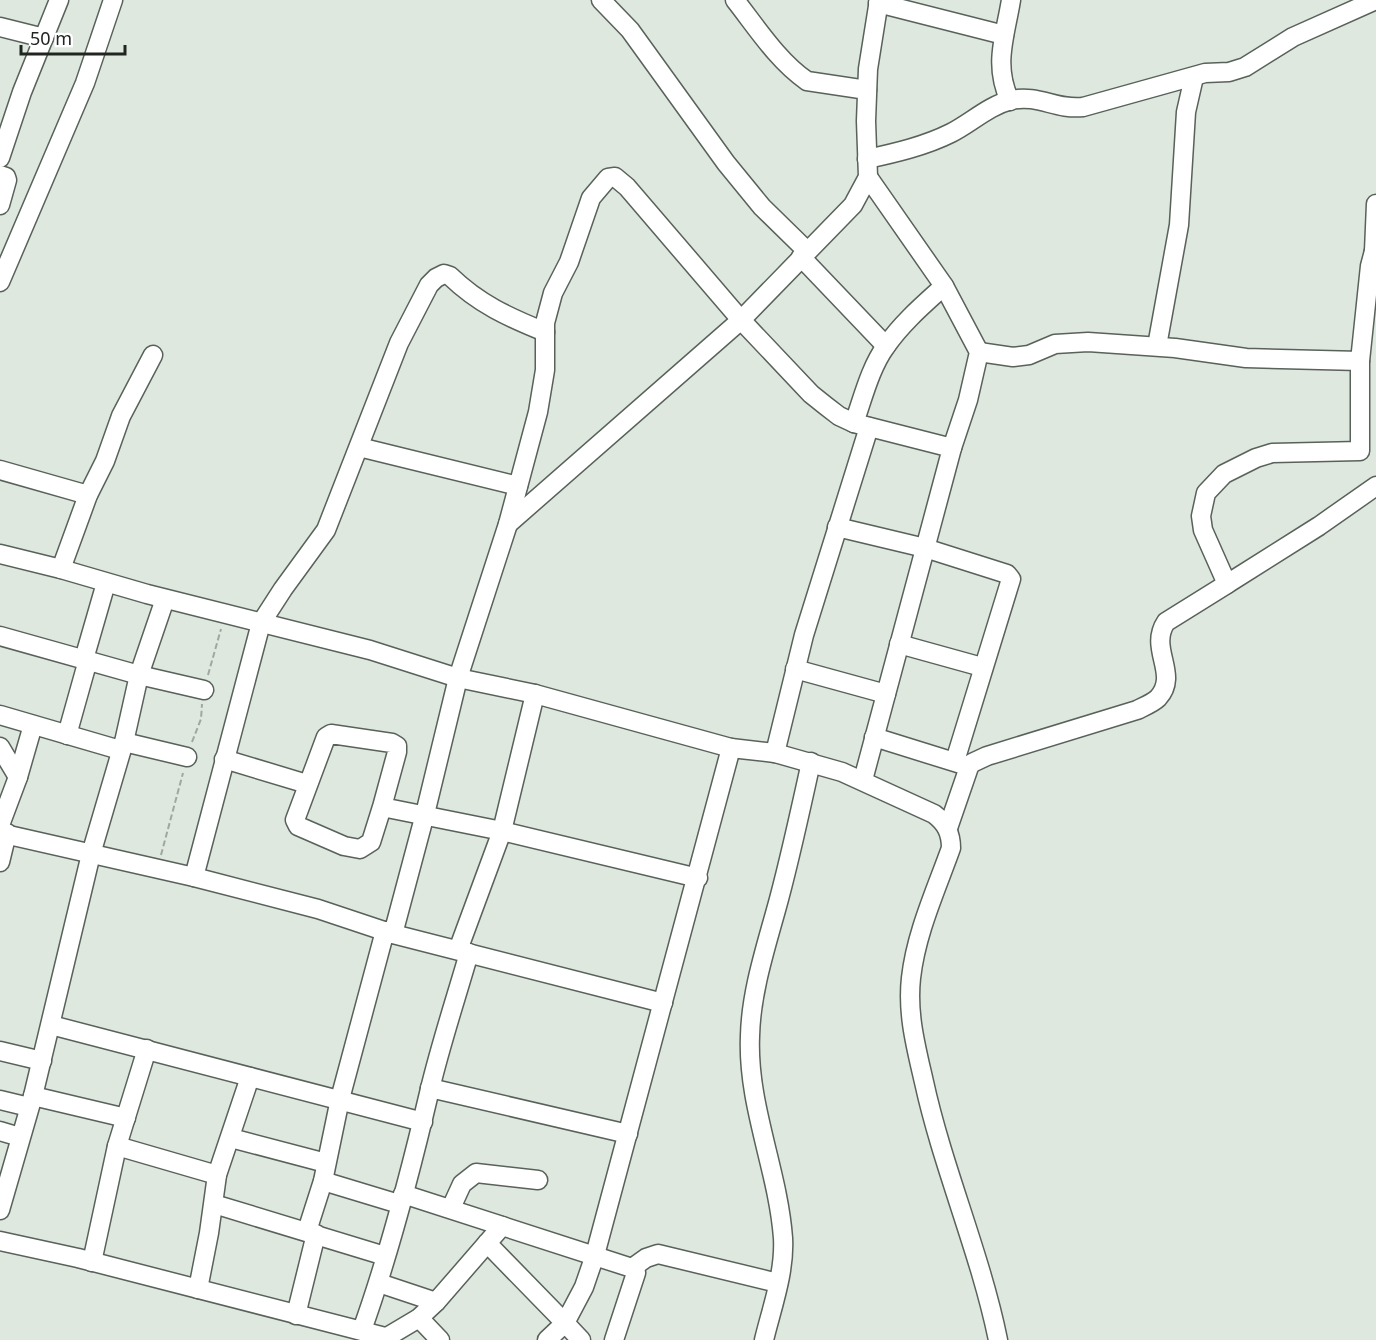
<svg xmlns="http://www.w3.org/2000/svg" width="1376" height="1340" font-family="'Noto Sans',sans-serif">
	<rect width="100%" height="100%" fill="#dee8df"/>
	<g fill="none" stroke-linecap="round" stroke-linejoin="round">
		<defs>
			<g id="minor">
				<polyline points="601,0 630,30 726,163 762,207 807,251"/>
				<path d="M 735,0 C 757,28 778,61 807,81 L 867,90"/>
				<polyline points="878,3 1004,35"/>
				<polyline points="0,27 44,38"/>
				<path d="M 1010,101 C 993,65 1005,37 1011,0"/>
				<polyline points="0,158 22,92 59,0"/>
				<path d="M 867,159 C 895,153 925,146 951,133 C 971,123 988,106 1011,100 C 1039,94 1055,110 1083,107 L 1205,73 L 1229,72 L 1245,67 L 1293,37 L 1376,0"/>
				<polyline points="0,175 6,177 7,180 0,205"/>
				<polyline points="868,177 944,286 979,352 968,400 952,448"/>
				<polyline points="1374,251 1376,204"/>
				<polyline points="801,257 886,346"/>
				<polyline points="0,282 85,83 113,0"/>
				<polyline points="1157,346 1179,225 1186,112 1194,77"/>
				<polyline points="979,352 1013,357 1029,355 1055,344 1088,342 1175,348 1246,358 1360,361 1370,266 1374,251 1376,251"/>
				<path d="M 854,423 C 863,398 870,368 886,346 C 902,323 923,305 944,286"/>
				<polyline points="359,447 518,486"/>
				<polyline points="0,470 88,495"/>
				<polyline points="508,524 741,320 853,205 868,177 866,121 868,69 879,0"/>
				<polyline points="837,527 925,548 1007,574 1011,579 955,761"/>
				<polyline points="0,554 61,569 147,594 370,650 458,678 535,694 731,748 595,1255 584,1287 565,1323 581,1340"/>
				<polyline points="61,569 88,495 105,461 121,416 153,355"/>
				<polyline points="1227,584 1319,526 1376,486"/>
				<polyline points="0,636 139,675 204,690"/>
				<polyline points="899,644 982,667"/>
				<polyline points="84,659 106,583"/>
				<polyline points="795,669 886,694"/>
				<polyline points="0,715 120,750"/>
				<polyline points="67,735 88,660"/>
				<polyline points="874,737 964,765"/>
				<polyline points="124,742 187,757"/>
				<polyline points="0,747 18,777"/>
				<path d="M 731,748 L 775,753 L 842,772 L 934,814 C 946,823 951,833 951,848 C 936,890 916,933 911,978 C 907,1014 916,1047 924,1082 C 943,1169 980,1252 998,1340"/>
				<polyline points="775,753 804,635 869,427"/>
				<polyline points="224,759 307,784"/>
				<polyline points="382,807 371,842 360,849 344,846 298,826 295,820 326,737 331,734 392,743 397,746 397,752 382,807 502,831 698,878"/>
				<polyline points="0,825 18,777 33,725"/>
				<path d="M 948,828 L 969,767 L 972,763 L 987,756 L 1137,710 C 1143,707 1153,703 1158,698 C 1180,674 1148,649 1166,622 L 1227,584 L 1203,530 L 1201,516 L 1206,493 L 1224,474 L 1256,458 L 1272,453 L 1360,451 L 1360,361"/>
				<polyline points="0,833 194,877 318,909 393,934 663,1003"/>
				<polyline points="0,862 7,833"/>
				<path d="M 194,877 L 261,623 L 283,589 L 326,530 L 399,343 L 429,285 L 436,278 L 444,274 L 450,276 C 479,304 508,317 545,332"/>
				<polyline points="393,934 425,814 458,678 508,524 538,412 545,370 545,323 553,293 569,262 591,198 608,178 615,177 627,187 741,320 811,394 826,406 839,416 854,423 952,448 863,780"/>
				<polyline points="458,950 502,831 535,694"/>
				<polyline points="51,1025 423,1122"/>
				<polyline points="0,1051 42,1061"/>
				<polyline points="430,1088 628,1134"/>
				<polyline points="33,1096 126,1118"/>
				<polyline points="0,1100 29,1107"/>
				<polyline points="0,1131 20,1137"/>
				<polyline points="231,1138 326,1163"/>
				<polyline points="117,1146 217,1175"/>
				<polyline points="323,1181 399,1204"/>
				<polyline points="403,1194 632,1268 636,1273 614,1340"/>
				<polyline points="214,1204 385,1256"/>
				<polyline points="451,1208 462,1184 476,1173 538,1180"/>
				<polyline points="0,1210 33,1096 91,854 124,742 139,675 165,599"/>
				<polyline points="307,1231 323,1181 340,1099 385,931"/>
				<polyline points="0,1241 78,1258 385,1337"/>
				<polyline points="487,1243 565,1323 547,1340"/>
				<polyline points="92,1262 117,1146 147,1049"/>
				<polyline points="632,1268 646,1258 658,1254 778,1283"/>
				<polyline points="379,1283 436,1302"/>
				<polyline points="198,1289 209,1233 217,1175 250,1077"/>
				<polyline points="296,1315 316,1234"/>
				<polyline points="419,1318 440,1340"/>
				<path d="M 362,1330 C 390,1252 411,1170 430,1089 C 441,1043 456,998 469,953"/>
				<polyline points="382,1340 419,1318 436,1302 502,1226"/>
				<path d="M 764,1340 C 772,1307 785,1272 783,1238 C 778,1170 747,1105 750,1036 C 751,990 767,944 779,899 C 791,854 801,808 811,762"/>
			</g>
		</defs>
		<use href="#minor" stroke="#58615a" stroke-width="21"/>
		<g stroke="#a0a7a0" stroke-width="2" stroke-dasharray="6 3" stroke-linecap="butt">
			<polyline points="208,675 221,629"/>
			<polyline points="192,742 201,719 202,704"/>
			<polyline points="161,855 183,773"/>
		</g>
		<use href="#minor" stroke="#fff" stroke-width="18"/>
	</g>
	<path d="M21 45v9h104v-9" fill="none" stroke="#212421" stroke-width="3"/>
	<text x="30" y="45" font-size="18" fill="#212421" stroke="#ffffff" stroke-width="4.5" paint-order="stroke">50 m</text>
</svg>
